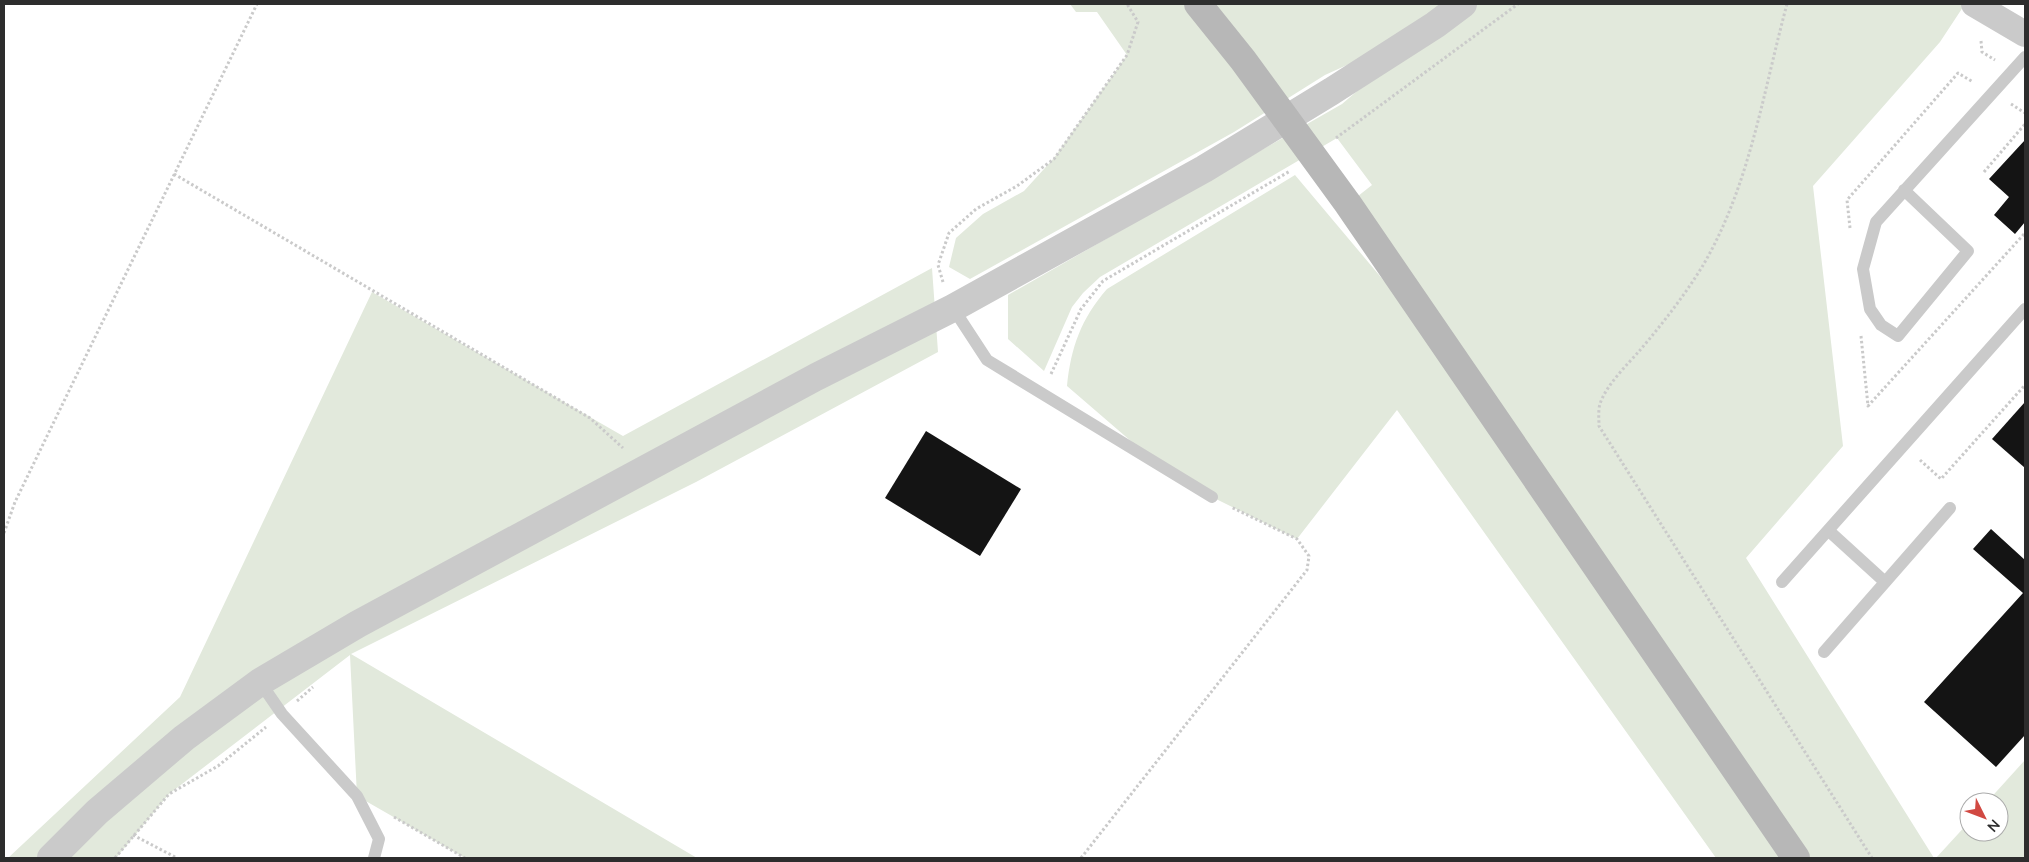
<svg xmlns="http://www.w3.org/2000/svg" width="2029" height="862" font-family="Mulish,sans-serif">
	<rect width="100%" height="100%" fill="#fff"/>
	<g fill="#e2e9dc">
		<path d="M 1070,4 L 1965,4 L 1940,42 L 1813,186 L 1843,446 L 1746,558 L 1934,858 L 1716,858 L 1397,410 L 1297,539 L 1212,497 L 1161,467 L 1067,386 C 1071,347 1081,319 1107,289 L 1295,175 L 1474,388 L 1348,204 L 1372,185 L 1337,138 L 1100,277 L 1083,293 L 1072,307 L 1044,371 L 1008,339 L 1008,295 L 1342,104 L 1433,26 L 1325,75 L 1234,132 L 970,279 L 949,267 L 956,238 L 983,214 L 1024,191 L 1054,158 L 1127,55 L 1097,12 L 1076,12 Z"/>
		<polygon points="932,268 938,352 696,482 351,654 697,858 465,858 357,796 350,655 169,794 116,858 8,858 180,697 372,292 623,436"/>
		<polygon points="2025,760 2025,858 1936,858 1969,822 1969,832 1999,832 1999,802 1987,802"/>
	</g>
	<g fill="#141414">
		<polygon points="2025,140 2025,222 2015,234 1994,215 2009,197 1989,179"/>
		<polygon points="2025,402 2025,468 1992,439"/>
		<polygon points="926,431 1021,489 980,556 885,498"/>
		<polygon points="1991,529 2025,560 2025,735 1996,767 1924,702 2023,593 1973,549"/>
	</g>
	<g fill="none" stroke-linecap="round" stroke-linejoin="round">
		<g stroke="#cacaca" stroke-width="3" stroke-dasharray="2.5 2.5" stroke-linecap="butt">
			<path d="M 1787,4 C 1763,92 1750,186 1702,267 C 1684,296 1663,323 1641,349 C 1628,364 1606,385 1600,404 C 1598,410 1599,419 1599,426 L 1872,858"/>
			<polyline points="1981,41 1982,52 1995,60"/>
			<polyline points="2011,104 2025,113"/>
			<polyline points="1336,138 1518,4"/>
			<polyline points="1984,172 2025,124"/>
			<polyline points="174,174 590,418 623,448"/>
			<polyline points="1850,228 1847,200 1958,73 1973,82"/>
			<polyline points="943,282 938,265 949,233 976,209 1017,186 1054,159 1127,55 1138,22 1127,4"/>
			<polyline points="1861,336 1868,406 2025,233"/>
			<polyline points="1051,374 1081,309 1103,281 1290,171"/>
			<polyline points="1920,460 1941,479 2025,385"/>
			<polyline points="4,533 15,502 257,4"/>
			<polyline points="297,701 313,687"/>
			<polyline points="394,817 465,858"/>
			<polyline points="133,835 177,858"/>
			<polyline points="115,858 169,794 218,766 266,727"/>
			<polyline points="1081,858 1307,570 1309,556 1297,539 1231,507"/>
		</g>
		<g stroke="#cacaca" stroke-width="12">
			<polyline points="1904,190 1968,251 1898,336 1881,325 1870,309 1863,269 1876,222 2025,57"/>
			<polyline points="953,308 987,360 1212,497"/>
			<polyline points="1829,531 1885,582"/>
			<polyline points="1782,582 2025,309"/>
			<polyline points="1824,652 1950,508"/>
			<polyline points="260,682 282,714 357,796 379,839 374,858"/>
		</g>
		<polyline stroke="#cacaca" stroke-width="26" points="1974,4 2025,34"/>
		<polyline stroke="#cacaca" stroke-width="28" points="51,858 97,812 184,738 260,682 358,624 816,377 953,308 1204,169 1332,91 1435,25 1463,4"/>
		<polyline stroke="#b7b7b7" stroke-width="28" points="1198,4 1243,60 1348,204 1796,858"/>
	</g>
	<rect width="2029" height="862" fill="none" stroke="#2d2d2d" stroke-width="10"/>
	<g transform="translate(1984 817) rotate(132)"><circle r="24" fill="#ffffff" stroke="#ababab"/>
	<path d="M0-4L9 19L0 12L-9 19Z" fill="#d14942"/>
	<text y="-8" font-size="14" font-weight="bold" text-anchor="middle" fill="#2d2d2d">N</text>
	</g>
</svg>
